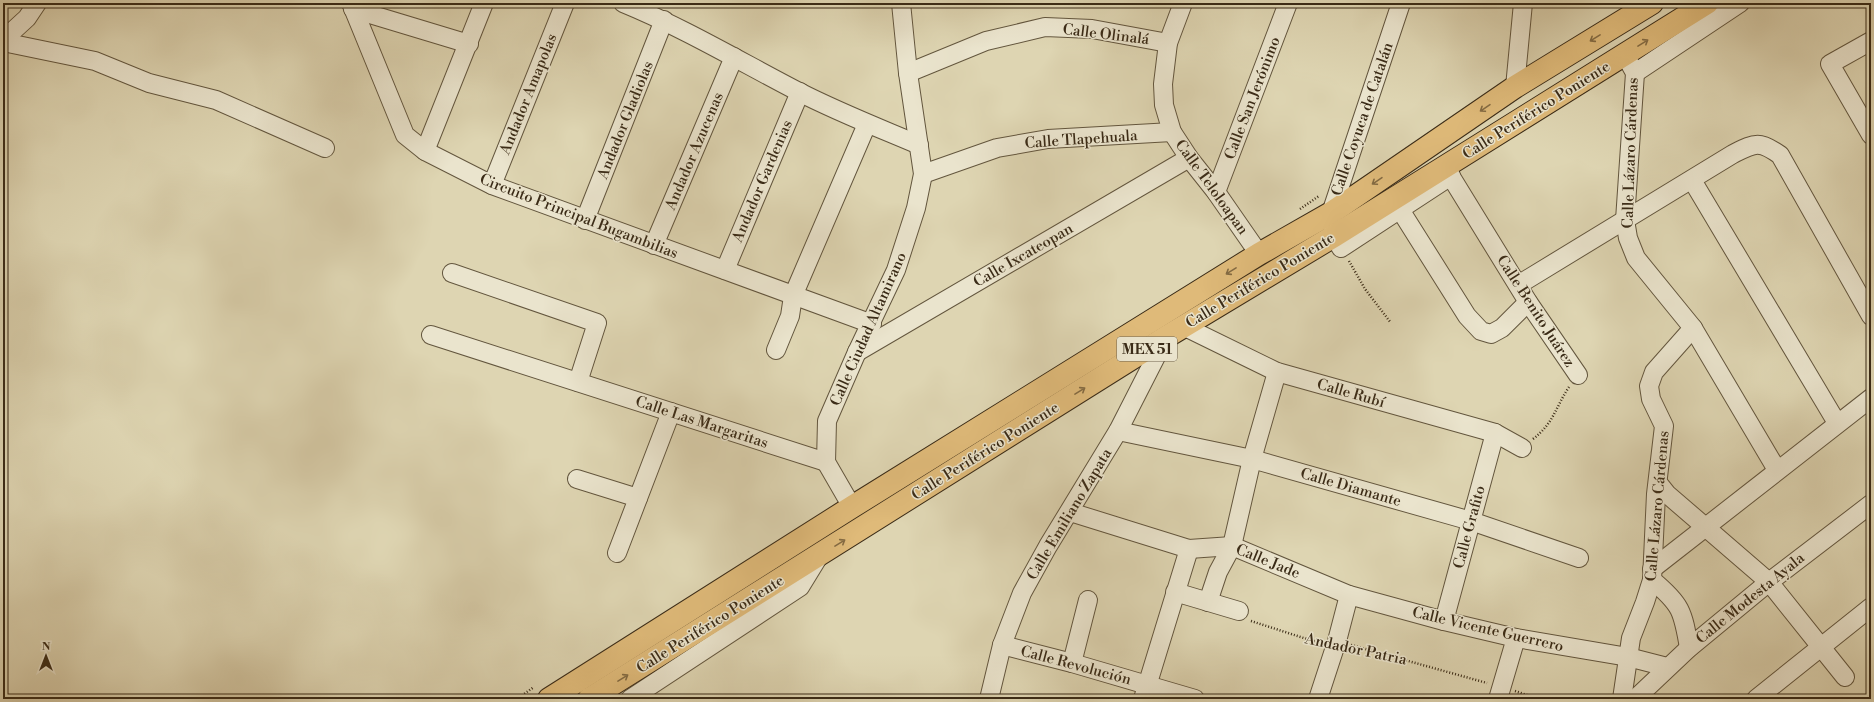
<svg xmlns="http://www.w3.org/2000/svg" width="1874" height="702" font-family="'Libre Bodoni',serif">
	<rect width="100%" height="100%" fill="#ded5b2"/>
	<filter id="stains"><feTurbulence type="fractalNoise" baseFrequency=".005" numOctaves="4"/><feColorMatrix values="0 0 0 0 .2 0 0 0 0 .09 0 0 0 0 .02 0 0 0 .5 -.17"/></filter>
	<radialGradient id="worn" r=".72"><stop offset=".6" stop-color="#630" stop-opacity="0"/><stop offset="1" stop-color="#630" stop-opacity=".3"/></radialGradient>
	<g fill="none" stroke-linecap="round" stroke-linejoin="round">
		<defs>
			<g id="minor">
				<polyline points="351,3 405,135 425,151 492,185 872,324"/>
				<path d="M 623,3 C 684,28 741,62 799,92 C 838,112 879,128 919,145"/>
				<polyline points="1183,3 1168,43 1163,84 1164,105 1172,132 1189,158 1216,192 1259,254"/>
				<polyline points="1401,3 1331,213 1334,236 1341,248 1451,176"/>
				<polyline points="353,9 469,44"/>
				<polyline points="3,40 27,18 37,3"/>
				<polyline points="1871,41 1830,64 1871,135"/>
				<polyline points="3,42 95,61 149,83 216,100 325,148"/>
				<polyline points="1625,55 1635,73 1625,220 1628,238 1636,258 1693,328 1777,470"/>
				<polyline points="908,73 986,41 1045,27 1092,29 1168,43"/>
				<polyline points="1635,73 1740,3"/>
				<polyline points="1515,87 1523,3"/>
				<polyline points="425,151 484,3"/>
				<polyline points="1445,167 1528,302 1578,375"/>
				<polyline points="923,174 997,148 1048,139 1172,132"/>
				<polyline points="1692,180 1837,423"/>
				<polyline points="492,185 565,3"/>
				<polyline points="1216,192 1288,3"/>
				<polyline points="1394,200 1467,316 1481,331 1491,334 1502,328 1528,302"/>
				<polyline points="585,220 664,20"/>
				<polyline points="654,245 734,57"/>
				<polyline points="725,270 800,92"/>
				<polyline points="452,273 597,323 578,382"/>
				<path d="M 1518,285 L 1733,154 C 1755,143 1759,140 1780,155 L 1871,316"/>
				<polyline points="1183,326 1277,372 1495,433 1522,448"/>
				<polyline points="431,335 826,462"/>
				<polyline points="776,350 790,316 793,296 867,124"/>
				<polyline points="857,352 1189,158"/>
				<polyline points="1118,431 1252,459 1471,521 1579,558"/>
				<polyline points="577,479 638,498"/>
				<polyline points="1659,484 1667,494 1769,582 1845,677"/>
				<polyline points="852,507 826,462 827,421 857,352 896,270 916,208 923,174 908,73 901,3"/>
				<polyline points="1070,512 1189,549 1232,546 1349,595 1444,621 1516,638 1628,657 1667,667"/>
				<polyline points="617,553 671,412"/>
				<polyline points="1652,569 1871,398"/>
				<path d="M 1652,580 C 1681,604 1683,611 1689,648"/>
				<polyline points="1175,592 1239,611"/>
				<polyline points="1208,602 1218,572 1232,546 1252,459 1277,372"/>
				<polyline points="1444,621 1495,433"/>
				<polyline points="1002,645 1072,663 1195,699"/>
				<polyline points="1072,663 1088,600"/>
				<polyline points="630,699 800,587 819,556"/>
				<polyline points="989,699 1002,645 1022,593 1048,546 1118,431 1166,337"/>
				<polyline points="1143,699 1189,549"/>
				<polyline points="1318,699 1337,641 1349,595"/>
				<polyline points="1498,699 1516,638"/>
				<polyline points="1622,699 1631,638 1645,602 1652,580 1656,494 1664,426 1651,399 1649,386 1654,372 1693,328"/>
				<polyline points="1635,699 1689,648 1769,582 1871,504"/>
				<polyline points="1756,699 1871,607"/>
			</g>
			<g id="major">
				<polyline points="549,699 852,507 1259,254 1331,213 1515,87 1652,3"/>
				<polyline points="589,699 1166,337 1334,236 1707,3"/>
			</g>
		</defs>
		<use href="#minor" stroke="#63563e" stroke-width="20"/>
		<use href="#major" stroke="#3a2b17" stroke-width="24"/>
		<g stroke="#3a2b17" stroke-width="2.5" stroke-dasharray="1 2" stroke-linecap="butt">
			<polyline points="1300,209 1319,196"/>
			<polyline points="1349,261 1365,289 1391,323"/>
			<path d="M 1533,439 C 1554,423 1555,408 1569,387"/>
			<polyline points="1251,621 1313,641 1321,641"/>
			<polyline points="1351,645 1487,683"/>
			<polyline points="1515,691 1539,699"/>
			<polyline points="517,699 534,687"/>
		</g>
		<use href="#minor" stroke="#eae4cd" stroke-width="18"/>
		<use href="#major" stroke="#dfba79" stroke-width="22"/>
	</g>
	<defs><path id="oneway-shaft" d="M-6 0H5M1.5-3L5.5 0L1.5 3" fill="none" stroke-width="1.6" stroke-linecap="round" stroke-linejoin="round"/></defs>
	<g stroke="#846b43">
		<use href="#oneway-shaft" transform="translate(1595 38) rotate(148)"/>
		<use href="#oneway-shaft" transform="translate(1643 43) rotate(-32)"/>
		<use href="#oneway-shaft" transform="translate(1485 108) rotate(146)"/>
		<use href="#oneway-shaft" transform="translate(1377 181) rotate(146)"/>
		<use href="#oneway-shaft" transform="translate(1231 271) rotate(148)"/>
		<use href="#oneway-shaft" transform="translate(1080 391) rotate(-32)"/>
		<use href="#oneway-shaft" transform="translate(840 543) rotate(-32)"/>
		<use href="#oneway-shaft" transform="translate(623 678) rotate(-32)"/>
	</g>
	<g text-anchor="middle" stroke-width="3" stroke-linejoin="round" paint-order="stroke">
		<rect fill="#eae4cd" stroke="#6f624e" stroke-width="1" x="1117" y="337" width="60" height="24" rx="3"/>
		<g font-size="14" font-weight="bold" fill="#3a2b17">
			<text x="1147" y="354">MEX 51</text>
		</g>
		<g font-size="15" fill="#3a2b17" stroke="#eae4cd">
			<text transform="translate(1106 34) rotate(7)" y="5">Calle Olinalá</text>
			<text transform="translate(528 94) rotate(-68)" y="5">Andador Amapolas</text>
			<text transform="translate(1252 98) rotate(-69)" y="5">Calle San Jerónimo</text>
			<text transform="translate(1536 110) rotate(-32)" y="5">Calle Periférico Poniente</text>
			<text transform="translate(1362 119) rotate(-71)" y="5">Calle Coyuca de Catalán</text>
			<text transform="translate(625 120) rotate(-68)" y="5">Andador Gladiolas</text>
			<text transform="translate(1081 139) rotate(-4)" y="5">Calle Tlapehuala</text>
			<text transform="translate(694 151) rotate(-67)" y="5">Andador Azucenas</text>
			<text transform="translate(1630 153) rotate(-88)" y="5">Calle Lázaro Cárdenas</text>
			<text transform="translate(762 181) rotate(-67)" y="5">Andador Gardenias</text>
			<text transform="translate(1212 187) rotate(54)" y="5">Calle Teloloapan</text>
			<text transform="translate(579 216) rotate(21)" y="5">Circuito Principal Bugambilias</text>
			<text transform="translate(1023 255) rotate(-30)" y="5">Calle Ixcateopan</text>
			<text transform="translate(1260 280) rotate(-31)" y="5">Calle Periférico Poniente</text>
			<text transform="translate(1536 311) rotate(57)" y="5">Calle Benito Juárez</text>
			<text transform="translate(868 329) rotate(-66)" y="5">Calle Ciudad Altamirano</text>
			<text transform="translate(1351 393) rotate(16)" y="5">Calle Rubí</text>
			<text transform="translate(702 422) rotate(18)" y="5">Calle Las Margaritas</text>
			<text transform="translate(985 451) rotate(-32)" y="5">Calle Periférico Poniente</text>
			<text transform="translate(1351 487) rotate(16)" y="5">Calle Diamante</text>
			<text transform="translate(1657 506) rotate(-85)" y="5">Calle Lázaro Cárdenas</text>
			<text transform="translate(1069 514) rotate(-59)" y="5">Calle Emiliano Zapata</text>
			<text transform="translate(1469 527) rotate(-75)" y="5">Calle Grafito</text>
			<text transform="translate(1268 561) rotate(22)" y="5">Calle Jade</text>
			<text transform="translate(1750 598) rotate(-39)" y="5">Calle Modesta Ayala</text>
			<text transform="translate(710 624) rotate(-32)" y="5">Calle Periférico Poniente</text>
			<text transform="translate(1488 629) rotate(13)" y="5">Calle Vicente Guerrero</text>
			<text transform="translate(1356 649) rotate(12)" y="5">Andador Patria</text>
			<text transform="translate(1076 665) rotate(15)" y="5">Calle Revolución</text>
		</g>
	</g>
	<rect width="1874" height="702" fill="none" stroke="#ded5b2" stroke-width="16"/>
	<rect x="4" y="4" width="1866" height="694" fill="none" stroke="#3a2b17" stroke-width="2"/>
	<rect x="8" y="8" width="1858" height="686" fill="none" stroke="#3a2b17"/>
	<g transform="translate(46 656)" stroke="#eae4cd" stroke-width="3" paint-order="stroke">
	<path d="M0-3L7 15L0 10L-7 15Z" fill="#3a2b17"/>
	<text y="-6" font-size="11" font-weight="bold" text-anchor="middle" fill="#3a2b17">N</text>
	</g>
	<rect width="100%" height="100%" filter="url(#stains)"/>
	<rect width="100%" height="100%" fill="url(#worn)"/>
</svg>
